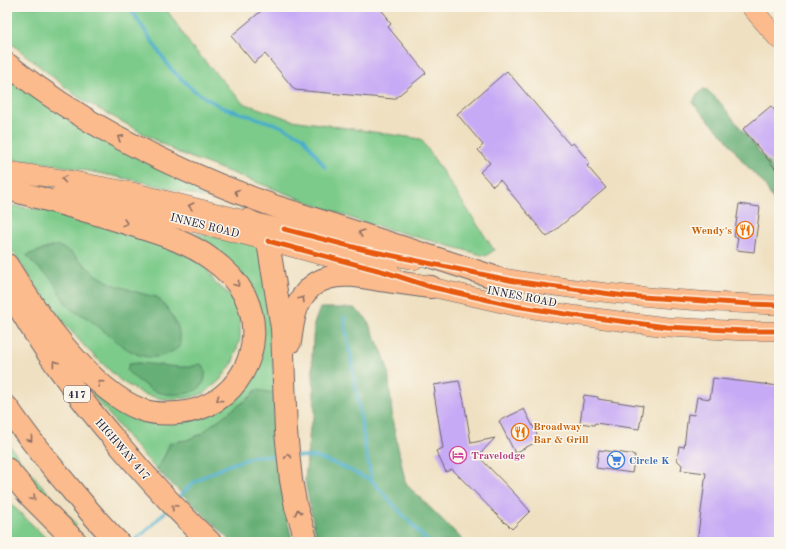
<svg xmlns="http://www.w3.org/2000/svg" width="786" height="549" font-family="'Old Standard TT',serif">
	<rect width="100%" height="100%" fill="#fbf7ec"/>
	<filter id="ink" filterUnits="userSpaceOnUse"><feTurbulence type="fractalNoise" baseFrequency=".025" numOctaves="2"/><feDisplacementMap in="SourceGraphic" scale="8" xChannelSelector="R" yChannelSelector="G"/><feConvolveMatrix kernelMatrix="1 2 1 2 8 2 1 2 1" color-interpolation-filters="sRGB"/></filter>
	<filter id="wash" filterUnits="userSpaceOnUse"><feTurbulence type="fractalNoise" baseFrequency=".012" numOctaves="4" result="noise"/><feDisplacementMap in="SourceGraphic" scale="16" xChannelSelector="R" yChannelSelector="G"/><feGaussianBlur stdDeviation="0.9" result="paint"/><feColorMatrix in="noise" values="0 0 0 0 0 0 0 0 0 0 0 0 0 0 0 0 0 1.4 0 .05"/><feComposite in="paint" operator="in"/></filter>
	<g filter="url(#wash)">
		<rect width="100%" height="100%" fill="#efe0c1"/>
		<g fill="#7dcb8a" stroke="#507662">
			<polygon points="7,7 165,7 191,46 243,103 292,120 421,139 494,250 486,256 359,221 179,153 79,98 7,40"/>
			<polygon points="7,70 273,215 143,182 53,164 7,159"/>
			<polygon points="7,205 51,211 165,245 204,264 215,283 229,294 238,307 240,317 240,339 232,364 220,380 205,393 188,398 163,399 143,394 121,381 87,349 51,308 7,243"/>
			<polygon points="176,230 238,241 260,247 271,307 274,393 256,391 249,398 210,426 202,434 187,440 170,443 164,457 157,470 136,447 92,394 97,389 112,402 224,404 261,320"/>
			<polygon points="7,442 31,473 77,525 73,529 7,459"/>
			<polygon points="7,500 50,542 7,542"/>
		</g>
		<g fill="#66af76" stroke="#446858">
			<polygon points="703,89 707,90 718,100 779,176 779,206 774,202 765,185 744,163 723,135 695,106 693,103 696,96"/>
			<path d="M 57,245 L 72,253 L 95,274 L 112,284 L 143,294 L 157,297 L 168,309 L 178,327 L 180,339 L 180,346 C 144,375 118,341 90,320 C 84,315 74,313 69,307 C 62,300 59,289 53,281 C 45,271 33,266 27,255 Z"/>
			<polygon points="320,308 354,308 366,318 383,354 388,370 393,423 405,481 409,487 465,542 319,542 314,527 305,480 310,427 315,414 312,355 314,324"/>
			<path d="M 139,363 L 179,367 L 190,367 L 200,364 L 204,366 C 205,371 206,376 204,381 C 199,397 169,396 157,392 C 148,389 133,377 127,371 L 129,364 Z"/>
			<polygon points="256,390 274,393 274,433 278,471 287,507 288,523 293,542 232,542 157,470 164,457 170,443 187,440 202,434 210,426 249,398"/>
		</g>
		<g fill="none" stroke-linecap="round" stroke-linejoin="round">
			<g stroke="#4aadca" stroke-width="3.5">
				<polyline points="129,7 170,68 193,90 221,107 278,125 303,137 325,167"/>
				<polyline points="344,317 358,401 365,447 372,481"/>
				<polyline points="296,456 315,457 339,465 372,481 428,542"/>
				<polyline points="177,499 192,484 205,476 229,465 255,456 282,456"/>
				<polyline points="133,542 147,530 167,510"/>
			</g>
		</g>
		<g id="blocks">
			<g fill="#c7aaf5">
				<polygon points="266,7 379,7 388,18 386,18 391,24 388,27 426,73 394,99 295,90 265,54 254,63 231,36"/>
				<polygon points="507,71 570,145 573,143 590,163 587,166 606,188 547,237 500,180 493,186 480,172 490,163 478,150 483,145 457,114"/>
				<polygon points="771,106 779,115 779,173 743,129"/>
				<polygon points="739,204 760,207 754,252 736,250 738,237 734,237"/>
				<polygon points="713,378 779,386 779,542 697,542 706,473 681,470 682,465 677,460 679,446 684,447 688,414 694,415 697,397 710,399"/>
				<polygon points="459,381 464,401 471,443 495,438 478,456 516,495 530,511 512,529 506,523 505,523 452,469 446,472 436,451 443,448 434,393 435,393 434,385"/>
				<polygon points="584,395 598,397 598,399 643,406 639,429 595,423 594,425 580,423"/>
				<polygon points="524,409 540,440 515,453 499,421"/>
				<polygon points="599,450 616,452 635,455 632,473 596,468"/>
			</g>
		</g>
	</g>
	<g filter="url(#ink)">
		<use href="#blocks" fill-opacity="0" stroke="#6a646a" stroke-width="1"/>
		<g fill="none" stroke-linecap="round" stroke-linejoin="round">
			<defs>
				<g id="major">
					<polyline points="751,7 779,40"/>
					<polyline points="7,171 74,181 132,192 361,249 414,260"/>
					<polyline points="60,195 97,201 205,225 280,244 392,274"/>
					<path d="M 477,273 C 542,286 607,294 673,299 C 708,302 743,304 779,305"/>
					<polyline points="417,283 431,287 515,306 572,315 667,327 746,331 779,331"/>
				</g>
				<g id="highway">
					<path d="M 7,64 C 87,128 181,173 277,207 L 491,276"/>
					<path d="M 7,189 C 48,200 88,211 129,224 C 157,233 187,241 211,259 C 224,268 237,281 245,296 C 270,348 236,409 178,413 C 165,414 153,414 142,410 C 90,391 35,311 7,265"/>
					<polyline points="247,220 261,227 267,236 282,328 286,432 291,480 296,507 307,542"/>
					<path d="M 13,297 C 43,351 81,401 121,447 C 149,480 178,512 210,542"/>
					<path d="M 290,342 C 292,329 293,313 300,301 C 306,290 316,281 328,278 C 344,273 363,277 379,280 C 397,282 414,285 431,287"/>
					<path d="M 7,407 C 26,435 47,461 69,487 C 85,506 100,525 118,542"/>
					<polyline points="7,469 30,496 76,542"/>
				</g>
			</defs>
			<use href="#major" stroke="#6a646a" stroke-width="20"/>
			<use href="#highway" stroke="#6a646a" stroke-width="24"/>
			<use href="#major" stroke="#fbbb8c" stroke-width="19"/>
			<use href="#highway" stroke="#fbbb8c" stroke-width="22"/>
			<defs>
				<g id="cycleway">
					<polyline points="284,229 361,249 514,281 542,285 626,296 751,304 779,305"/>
					<polyline points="268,241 385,272 431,287 515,306 572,315 667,327 746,331 779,331"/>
				</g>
			</defs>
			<use href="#cycleway" stroke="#fbf7ec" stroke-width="8"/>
			<use href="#cycleway" stroke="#e8590c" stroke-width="5"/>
		</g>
		<defs><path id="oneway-chevron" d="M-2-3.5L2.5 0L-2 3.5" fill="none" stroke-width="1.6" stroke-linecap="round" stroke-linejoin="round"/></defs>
		<g stroke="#8e6e64">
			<use href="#oneway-chevron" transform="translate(120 138) rotate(-151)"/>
			<use href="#oneway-chevron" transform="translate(64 179) rotate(-171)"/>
			<use href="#oneway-chevron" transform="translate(237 192) rotate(-159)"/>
			<use href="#oneway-chevron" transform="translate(191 206) rotate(-166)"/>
			<use href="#oneway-chevron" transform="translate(125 223) rotate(17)"/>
			<use href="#oneway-chevron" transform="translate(361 233) rotate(-163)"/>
			<use href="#oneway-chevron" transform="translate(237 284) rotate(53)"/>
			<use href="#oneway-chevron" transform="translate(302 299) rotate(-57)"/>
			<use href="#oneway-chevron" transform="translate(55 363) rotate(-125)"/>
			<use href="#oneway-chevron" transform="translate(100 383) rotate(-138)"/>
			<use href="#oneway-chevron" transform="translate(219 399) rotate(144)"/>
			<use href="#oneway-chevron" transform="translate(30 439) rotate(52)"/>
			<use href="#oneway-chevron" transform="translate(288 456) rotate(-94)"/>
			<use href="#oneway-chevron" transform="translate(33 498) rotate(46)"/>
			<use href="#oneway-chevron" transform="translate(174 507) rotate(-134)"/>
			<use href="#oneway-chevron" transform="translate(298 512) rotate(-105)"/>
		</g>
	</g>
	<defs>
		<symbol id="restaurant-ring" viewBox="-11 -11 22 22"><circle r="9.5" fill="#fbf7ec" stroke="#e8710a" stroke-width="1.5"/><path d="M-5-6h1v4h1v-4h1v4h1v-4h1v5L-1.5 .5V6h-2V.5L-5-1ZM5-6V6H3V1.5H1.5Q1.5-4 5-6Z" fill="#e8710a"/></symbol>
		<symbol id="hotel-ring" viewBox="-11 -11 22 22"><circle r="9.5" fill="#fbf7ec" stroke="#d1479c" stroke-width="1.5"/><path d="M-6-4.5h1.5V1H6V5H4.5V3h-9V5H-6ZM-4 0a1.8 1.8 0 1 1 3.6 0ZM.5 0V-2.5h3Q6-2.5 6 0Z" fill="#d1479c"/></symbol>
		<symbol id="supermarket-ring" viewBox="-11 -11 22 22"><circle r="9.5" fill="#fbf7ec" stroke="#3f7fe0" stroke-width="1.5"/><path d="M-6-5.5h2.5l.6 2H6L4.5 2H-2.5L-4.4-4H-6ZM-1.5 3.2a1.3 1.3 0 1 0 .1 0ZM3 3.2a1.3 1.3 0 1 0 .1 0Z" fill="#3f7fe0"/></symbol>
	</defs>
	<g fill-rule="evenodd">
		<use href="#restaurant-ring" x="735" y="220" width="20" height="20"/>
		<use href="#restaurant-ring" x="510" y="422" width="20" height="20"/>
		<use href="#hotel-ring" x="448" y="445" width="20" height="20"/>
		<use href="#supermarket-ring" x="606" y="450" width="20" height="20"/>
	</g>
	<g text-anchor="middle" stroke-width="3" stroke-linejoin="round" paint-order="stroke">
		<rect fill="#fbf7ec" stroke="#636270" stroke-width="1" x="64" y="386" width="26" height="16" rx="3"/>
		<g font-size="10" font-weight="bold" fill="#22223b">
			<text x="77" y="398">417</text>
		</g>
		<g font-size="11" fill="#22223b" stroke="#fbf7ec">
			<text transform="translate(205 225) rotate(14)" y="4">INNES ROAD</text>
			<text transform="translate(522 296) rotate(11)" y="4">INNES ROAD</text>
			<text transform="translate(123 449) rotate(49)" y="4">HIGHWAY 417</text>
		</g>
		<g font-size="11" font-weight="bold" fill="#c56008" stroke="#fbf7ec" text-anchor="end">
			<text x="732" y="234">Wendy's</text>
			<text x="533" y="430" text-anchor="start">Broadway<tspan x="533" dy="13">Bar &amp; Grill</tspan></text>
		</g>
		<g font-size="11" font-weight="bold" fill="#b23c85" stroke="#fbf7ec" text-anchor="start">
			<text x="471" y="459">Travelodge</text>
		</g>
		<g font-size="11" font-weight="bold" fill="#366cbe" stroke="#fbf7ec" text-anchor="start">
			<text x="629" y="464">Circle K</text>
		</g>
	</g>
	<rect width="786" height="549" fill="none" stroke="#fbf7ec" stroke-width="24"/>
</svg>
